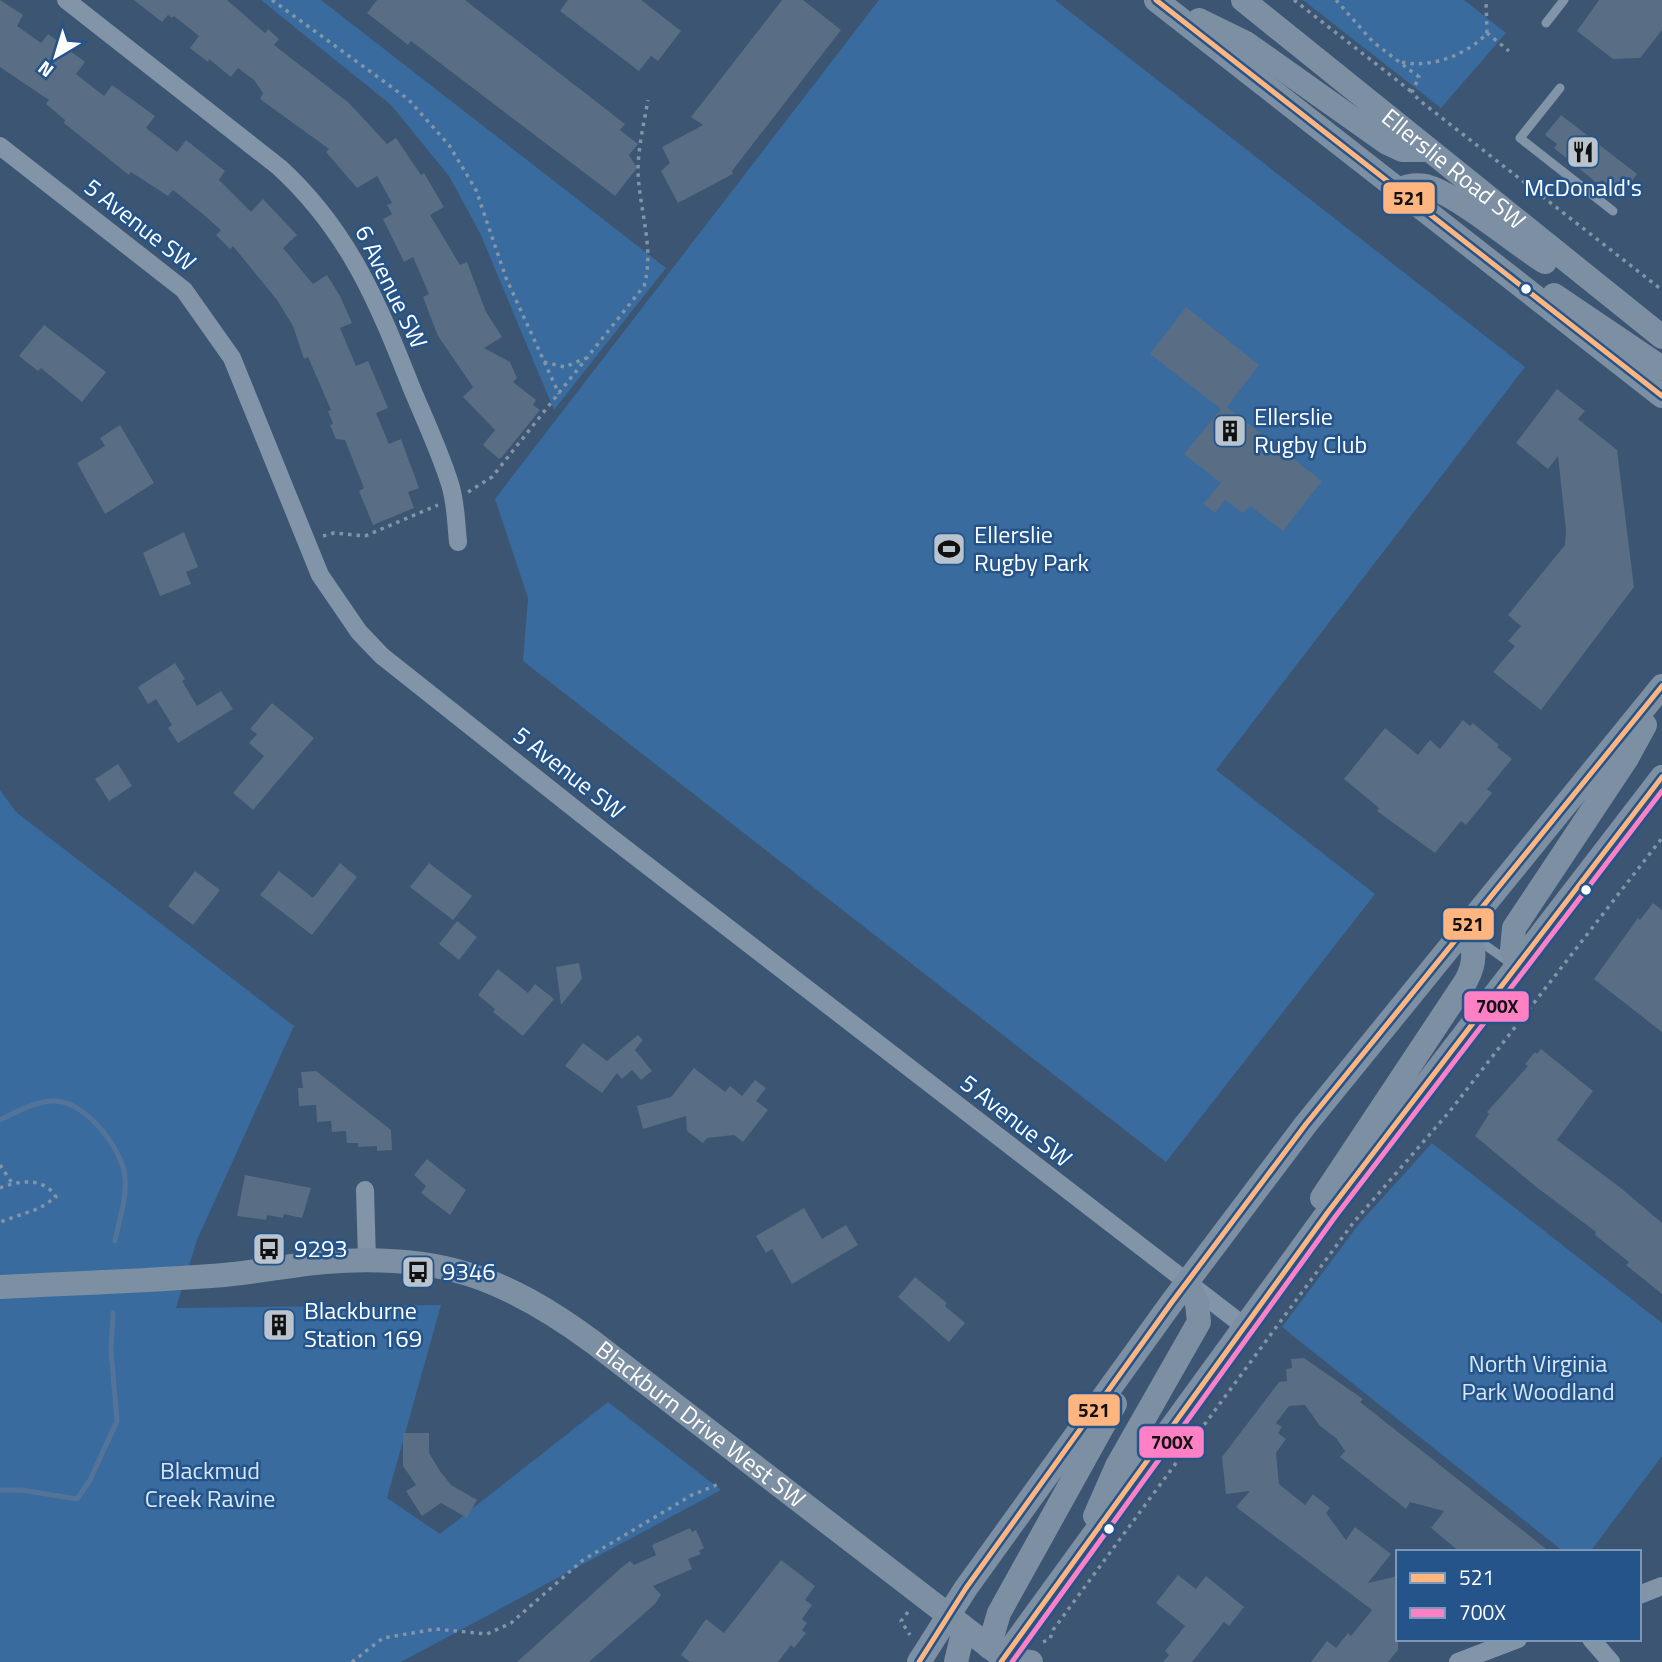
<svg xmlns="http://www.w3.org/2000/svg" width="1662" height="1662" font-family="'Titillium Web',sans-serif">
	<rect width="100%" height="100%" fill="#3b5572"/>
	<g fill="#396b9f">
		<polygon points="261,0 321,0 666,268 554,410 480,233 449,176 391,105"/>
		<polygon points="879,0 1055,0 1525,367 1216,770 1375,894 1166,1162 523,661 528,598 495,499"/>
		<polygon points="1303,0 1464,0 1506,33 1441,108"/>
		<polygon points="0,790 16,812 294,1026 197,1240 176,1308 441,1305 387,1498 440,1534 608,1402 721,1490 401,1662 0,1662"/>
		<polygon points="1432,1143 1662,1323 1662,1456 1590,1552 1564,1552 1282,1327 1359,1224"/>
	</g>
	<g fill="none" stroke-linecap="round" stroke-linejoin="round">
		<g stroke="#537498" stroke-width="5">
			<path d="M 0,1120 C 16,1112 38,1100 56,1101 C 86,1102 123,1150 125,1177 C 127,1198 119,1221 115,1241"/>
			<polyline points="0,1490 22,1490 77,1499 90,1480 117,1421 111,1350 113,1313"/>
		</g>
	</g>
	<g fill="#596d84">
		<polygon points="0,0 23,15 17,26 41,43 48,34 85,62 76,74 104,96 112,85 155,116 146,128 177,152 186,140 225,171 219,180 251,212 263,199 297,235 283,248 313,284 327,275 340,296 352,323 340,328 356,366 368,361 388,408 376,413 389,444 401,439 419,488 408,492 414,508 373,525 359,491 364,488 345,440 336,439 330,425 333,424 328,411 331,410 308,357 304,359 293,326 277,300 233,246 230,249 216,235 221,230 204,215 173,190 168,196 131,172 129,175 64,123 65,120 46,104 49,100 0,67"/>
		<polygon points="134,0 227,0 265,33 268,29 279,39 274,45 349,103 387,144 396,138 421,175 424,173 444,207 430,215 460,265 467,262 486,312 502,337 484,348 510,362 517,378 513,382 536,400 533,405 540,410 502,457 499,459 483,445 495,430 463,397 473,387 438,336 423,297 429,294 413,257 404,262 383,219 392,214 387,205 392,203 377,176 357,188 326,152 329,149 260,99 263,93 254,80 238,68 231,77 209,59 208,62 190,48 199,36 174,16 172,18 168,15 162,22"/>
		<polygon points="377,0 465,0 625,124 620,130 638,144 629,155 637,168 615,196 411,41 408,45 367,13"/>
		<polygon points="568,0 641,0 681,31 658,61 651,56 639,71 560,11"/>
		<polygon points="782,0 803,0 841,30 732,171 733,174 678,203 661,171 670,163 662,147 703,125 691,117"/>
		<polygon points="1599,0 1662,0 1662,30 1640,58 1613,59 1577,31"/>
		<polygon points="1561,115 1637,174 1621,195 1602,180 1598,184 1554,148 1557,144 1545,135"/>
		<polygon points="1186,307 1259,365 1227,407 1322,481 1283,531 1250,506 1243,513 1225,500 1215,513 1203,504 1221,483 1184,454 1221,409 1150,354"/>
		<polygon points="44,325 106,372 82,402 41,368 38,371 19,356"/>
		<polygon points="1557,389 1585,411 1578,419 1617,450 1634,587 1541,710 1493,672 1515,646 1508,641 1521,626 1508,615 1565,545 1566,530 1558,456 1548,469 1516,443"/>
		<polygon points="120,425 154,483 105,514 77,463 105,446 100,438"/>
		<polygon points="184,532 198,567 186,572 191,584 160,596 143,553"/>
		<polygon points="175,663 185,679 182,681 197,706 221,691 233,709 178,743 168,728 172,725 156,699 148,704 138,687"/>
		<polygon points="272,703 314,738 253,810 233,793 264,756 249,743 257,734 250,729"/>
		<polygon points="1463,720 1470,726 1473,723 1499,745 1497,747 1512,759 1487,789 1492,793 1466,825 1461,821 1435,853 1377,811 1379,808 1344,779 1385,728 1418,755 1430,740 1440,749"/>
		<polygon points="118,764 132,786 109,801 95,779"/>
		<polygon points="340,863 357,877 312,935 260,895 279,871 313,898"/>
		<polygon points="429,863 472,896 453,920 410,887"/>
		<polygon points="195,871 220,890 193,925 168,906"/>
		<polygon points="1653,903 1662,910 1662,1032 1594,979 1638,918 1640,920"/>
		<polygon points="457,921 477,937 459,960 439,944"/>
		<polygon points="579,963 582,979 561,1005 556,967"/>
		<polygon points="498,969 528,993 535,984 554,999 523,1036 493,1012 495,1009 478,995"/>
		<polygon points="638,1035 643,1040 635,1050 652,1071 641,1080 632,1070 622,1079 617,1073 602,1093 565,1066 583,1043 607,1061"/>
		<polygon points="1541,1049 1593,1091 1557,1140 1622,1189 1662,1223 1662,1294 1626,1265 1629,1262 1595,1235 1596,1232 1535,1186 1475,1136 1489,1114 1487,1112 1528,1066 1525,1064 1535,1052 1537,1054"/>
		<polygon points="694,1068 725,1092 730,1086 742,1096 755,1080 766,1088 756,1101 768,1110 743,1142 734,1135 707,1138 703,1143 687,1131 686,1116 643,1129 637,1106 671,1097"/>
		<polygon points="316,1071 391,1130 392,1150 377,1151 377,1146 358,1147 358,1143 347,1143 346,1131 332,1132 331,1121 317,1122 316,1105 299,1106 298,1088 303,1088 301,1072"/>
		<polygon points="427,1159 466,1190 450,1215 421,1193 426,1186 414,1175"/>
		<polygon points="245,1175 311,1188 302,1218 284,1214 283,1218 267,1215 266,1220 237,1216"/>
		<polygon points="804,1208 822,1239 846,1225 858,1245 792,1284 772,1249 766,1253 756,1236"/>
		<polygon points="915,1277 947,1303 945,1306 965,1323 949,1342 898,1297"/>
		<polygon points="291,1314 295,1334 265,1338 263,1317"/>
		<polygon points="1304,1358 1363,1399 1360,1402 1550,1552 1460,1552 1431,1528 1444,1511 1410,1502 1406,1509 1340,1457 1345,1451 1336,1438 1320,1426 1305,1405 1289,1406 1276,1423 1282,1427 1278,1433 1286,1439 1276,1453 1279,1484 1305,1505 1313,1494 1330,1508 1326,1513 1346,1540 1355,1527 1391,1554 1368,1583 1398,1576 1398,1650 1388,1662 1311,1662 1327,1641 1336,1648 1348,1633 1351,1636 1372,1610 1236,1507 1250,1491 1226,1494 1222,1457 1279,1382 1287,1381 1286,1369 1292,1368 1291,1359"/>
		<polygon points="403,1433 429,1433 429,1453 440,1471 451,1485 477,1500 467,1518 441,1503 422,1516 406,1491 416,1485 403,1466"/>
		<polygon points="690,1528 692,1532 696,1530 704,1548 699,1551 701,1554 688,1559 692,1569 653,1586 661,1595 655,1604 589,1662 517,1662 622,1567 630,1561 634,1565 656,1555 652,1545"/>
		<polygon points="781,1560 815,1586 805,1600 812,1605 802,1619 807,1623 802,1630 806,1633 794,1648 791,1645 778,1662 690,1662 681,1655 706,1619 724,1633"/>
		<polygon points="1178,1575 1196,1589 1206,1576 1244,1607 1229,1626 1224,1622 1192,1662 1163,1662 1169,1655 1165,1651 1185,1626 1156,1603"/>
	</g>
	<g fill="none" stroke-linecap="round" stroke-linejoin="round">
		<g stroke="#8294a7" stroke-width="3.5" stroke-dasharray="3.5 5" stroke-linecap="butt">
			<polyline points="272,0 408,99 449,145 476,190 506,278 559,394"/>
			<polyline points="1294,0 1412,92"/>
			<polyline points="1336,0 1373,42 1419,77 1412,92 1419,100 1662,290"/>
			<polyline points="1487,33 1509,51"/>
			<path d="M 1402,62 C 1430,69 1469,54 1487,33 L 1486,0"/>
			<polyline points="544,362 565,367 586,358"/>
			<path d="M 468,492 L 492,477 L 644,286 C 655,249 639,209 638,171 C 638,148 644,123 648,100"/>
			<polyline points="323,536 334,533 365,536 438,505"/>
			<polyline points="0,1165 12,1183"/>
			<path d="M 0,1188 C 19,1180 44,1177 56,1197 L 40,1208 L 0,1222"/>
			<polyline points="908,1612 901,1621 910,1635"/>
			<polyline points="1043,1642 1050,1639 1053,1630 1353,1223 1450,1111 1662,838"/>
			<polyline points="352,1662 383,1638 436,1629 487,1634 511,1623 583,1560 692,1495 721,1483"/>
		</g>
		<g stroke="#8294a7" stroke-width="9">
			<polyline points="1546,23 1564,0"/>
			<polyline points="1560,88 1520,138 1613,211"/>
			<polyline points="1475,938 1509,962"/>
		</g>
		<g stroke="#8294a7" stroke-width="18">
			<path d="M 66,0 L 279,167 C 349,231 378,303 412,389 C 425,420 440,452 450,484 C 456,503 456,523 458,542"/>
			<polyline points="0,146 184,290 232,358 320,575 359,632 382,656 609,836 1244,1326"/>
			<polyline points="365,1190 367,1260"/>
			<polyline points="1639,1595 1662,1586"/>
			<polyline points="1591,1639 1611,1662"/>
			<polyline points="1458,1662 1518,1639"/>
		</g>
		<g stroke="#7d90a3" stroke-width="24">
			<polyline points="1156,0 1662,396"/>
			<path id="s1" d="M 1243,0 L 1662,337"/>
			<polyline points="1199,20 1246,43 1387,143 1402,150 1428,150"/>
			<path d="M 1400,189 C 1409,185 1416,184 1426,186 C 1457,194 1514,243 1545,262"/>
			<polyline points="1554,295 1662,368"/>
			<polyline points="1517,967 1512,950 1514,928 1627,758 1645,725"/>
			<path d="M 1322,1198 L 1466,981 C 1475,964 1477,947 1465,931"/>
			<path id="s2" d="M 0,1287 C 75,1283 150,1281 224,1275 C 258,1272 291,1265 325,1262 C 437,1253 503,1276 593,1342 L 1004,1658 L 1031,1662"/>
			<polyline points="1095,1516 1117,1466 1199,1322 1197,1303 1187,1282"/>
			<polyline points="989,1647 999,1613 1115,1404"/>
			<polyline points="919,1662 966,1588 1172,1302 1306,1124 1662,686"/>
			<polyline points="956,1662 964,1628"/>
			<polyline points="1001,1662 1328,1212 1662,777"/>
		</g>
		<defs>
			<g id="bus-1">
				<polyline points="1156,0 1662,396"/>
				<polyline points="919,1662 966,1588 1172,1302 1306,1124 1662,686"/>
				<polyline points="1001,1662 1328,1212 1662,777"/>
			</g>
			<polyline id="bus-2" points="1012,1662 1335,1217 1662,791"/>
		</defs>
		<use href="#bus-1" stroke="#245489" stroke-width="10"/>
		<use href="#bus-2" stroke="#245489" stroke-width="10"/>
		<use href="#bus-1" stroke="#ffb580" stroke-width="5"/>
		<use href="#bus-2" stroke="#ff80c5" stroke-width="5"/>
	</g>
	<defs>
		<symbol id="restaurant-square" viewBox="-11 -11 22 22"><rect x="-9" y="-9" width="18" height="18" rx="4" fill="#bac4ce" stroke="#245489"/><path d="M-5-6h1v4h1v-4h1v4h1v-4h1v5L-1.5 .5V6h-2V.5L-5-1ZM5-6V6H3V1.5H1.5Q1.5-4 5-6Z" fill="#111"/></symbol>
		<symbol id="building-square" viewBox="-11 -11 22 22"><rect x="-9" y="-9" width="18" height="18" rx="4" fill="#bac4ce" stroke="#245489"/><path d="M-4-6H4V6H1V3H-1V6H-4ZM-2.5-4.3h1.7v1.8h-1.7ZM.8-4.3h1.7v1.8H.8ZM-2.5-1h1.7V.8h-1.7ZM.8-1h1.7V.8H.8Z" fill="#111"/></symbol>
		<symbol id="stadium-square" viewBox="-11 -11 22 22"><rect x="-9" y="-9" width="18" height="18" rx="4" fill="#bac4ce" stroke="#245489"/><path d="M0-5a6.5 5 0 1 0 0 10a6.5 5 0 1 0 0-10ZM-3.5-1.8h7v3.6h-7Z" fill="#111"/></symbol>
		<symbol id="bus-square" viewBox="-11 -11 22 22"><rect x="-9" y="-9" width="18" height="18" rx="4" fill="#bac4ce" stroke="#245489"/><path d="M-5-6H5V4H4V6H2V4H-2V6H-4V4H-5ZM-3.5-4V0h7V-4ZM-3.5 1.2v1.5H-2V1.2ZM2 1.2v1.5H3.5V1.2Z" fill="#111"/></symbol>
	</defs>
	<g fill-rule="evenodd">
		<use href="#restaurant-square" x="1564" y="133" width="38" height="38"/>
		<use href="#building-square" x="1211" y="412" width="38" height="38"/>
		<use href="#stadium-square" x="930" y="530" width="38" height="38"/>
		<use href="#bus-square" x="250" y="1230" width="38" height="38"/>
		<use href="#bus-square" x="399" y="1253" width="38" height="38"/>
		<use href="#building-square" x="260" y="1306" width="38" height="38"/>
	</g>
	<g fill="#fff" stroke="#245489" stroke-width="2.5">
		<circle cx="1526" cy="289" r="6"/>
		<circle cx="1586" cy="890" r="6"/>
		<circle cx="1109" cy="1529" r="6"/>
	</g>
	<g text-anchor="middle" stroke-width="5" stroke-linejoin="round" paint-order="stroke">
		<g font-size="24" fill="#fff" stroke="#245489">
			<text dy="8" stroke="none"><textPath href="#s1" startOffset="270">Ellerslie Road SW</textPath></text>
			<text transform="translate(140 225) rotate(38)" y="8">5 Avenue SW</text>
			<text transform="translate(391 287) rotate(64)" y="8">6 Avenue SW</text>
			<text transform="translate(569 773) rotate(38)" y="8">5 Avenue SW</text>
			<text transform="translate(1016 1121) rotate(38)" y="8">5 Avenue SW</text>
			<text dy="8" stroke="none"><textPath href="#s2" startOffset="749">Blackburn Drive West SW</textPath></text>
		</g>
		<g font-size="24" fill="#fff" stroke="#245489" text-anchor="start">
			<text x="1583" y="196" text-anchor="middle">McDonald's</text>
			<text x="1254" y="425">Ellerslie<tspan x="1254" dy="28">Rugby Club</tspan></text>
			<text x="974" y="543">Ellerslie<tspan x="974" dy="28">Rugby Park</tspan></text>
			<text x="294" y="1257">9293</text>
			<text x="442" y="1280">9346</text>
			<text x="304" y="1319">Blackburne<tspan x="304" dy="28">Station 169</tspan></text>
		</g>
		<g font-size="24" fill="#d5e6f7" stroke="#245489">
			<text x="1538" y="1372">North Virginia<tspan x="1538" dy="28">Park Woodland</tspan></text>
			<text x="210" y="1479">Blackmud<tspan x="210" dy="28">Creek Ravine</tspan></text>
		</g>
	</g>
	<g stroke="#245489" stroke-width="2.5">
		<rect x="1382" y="181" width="54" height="34" rx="7" fill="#ffb580"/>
		<rect x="1442" y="907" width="53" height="34" rx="7" fill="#ffb580"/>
		<rect x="1463" y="990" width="67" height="33" rx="7" fill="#ff80c5"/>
		<rect x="1067" y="1393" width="54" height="34" rx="7" fill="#ffb580"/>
		<rect x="1138" y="1425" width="67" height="34" rx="7" fill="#ff80c5"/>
	</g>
	<g font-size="19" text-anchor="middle" font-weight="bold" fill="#111">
		<text x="1409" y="205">521</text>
		<text x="1468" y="931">521</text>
		<text x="1497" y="1013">700X</text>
		<text x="1094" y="1417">521</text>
		<text x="1172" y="1449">700X</text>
	</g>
	<rect x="1396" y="1550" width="245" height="91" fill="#245489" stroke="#7c98b8" stroke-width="2"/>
	<rect x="1410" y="1573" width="35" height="10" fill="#ffb580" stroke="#7c98b8" stroke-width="2"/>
	<text x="1459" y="1585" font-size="21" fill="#ffffff">521</text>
	<rect x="1410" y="1608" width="35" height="10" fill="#ff80c5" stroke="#7c98b8" stroke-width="2"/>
	<text x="1459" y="1620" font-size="21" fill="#ffffff">700X</text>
	<g transform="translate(56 56) rotate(218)" stroke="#245489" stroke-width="5" paint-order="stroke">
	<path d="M0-5L12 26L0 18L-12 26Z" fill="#ffffff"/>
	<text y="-10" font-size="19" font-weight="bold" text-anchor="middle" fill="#ffffff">N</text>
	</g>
</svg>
